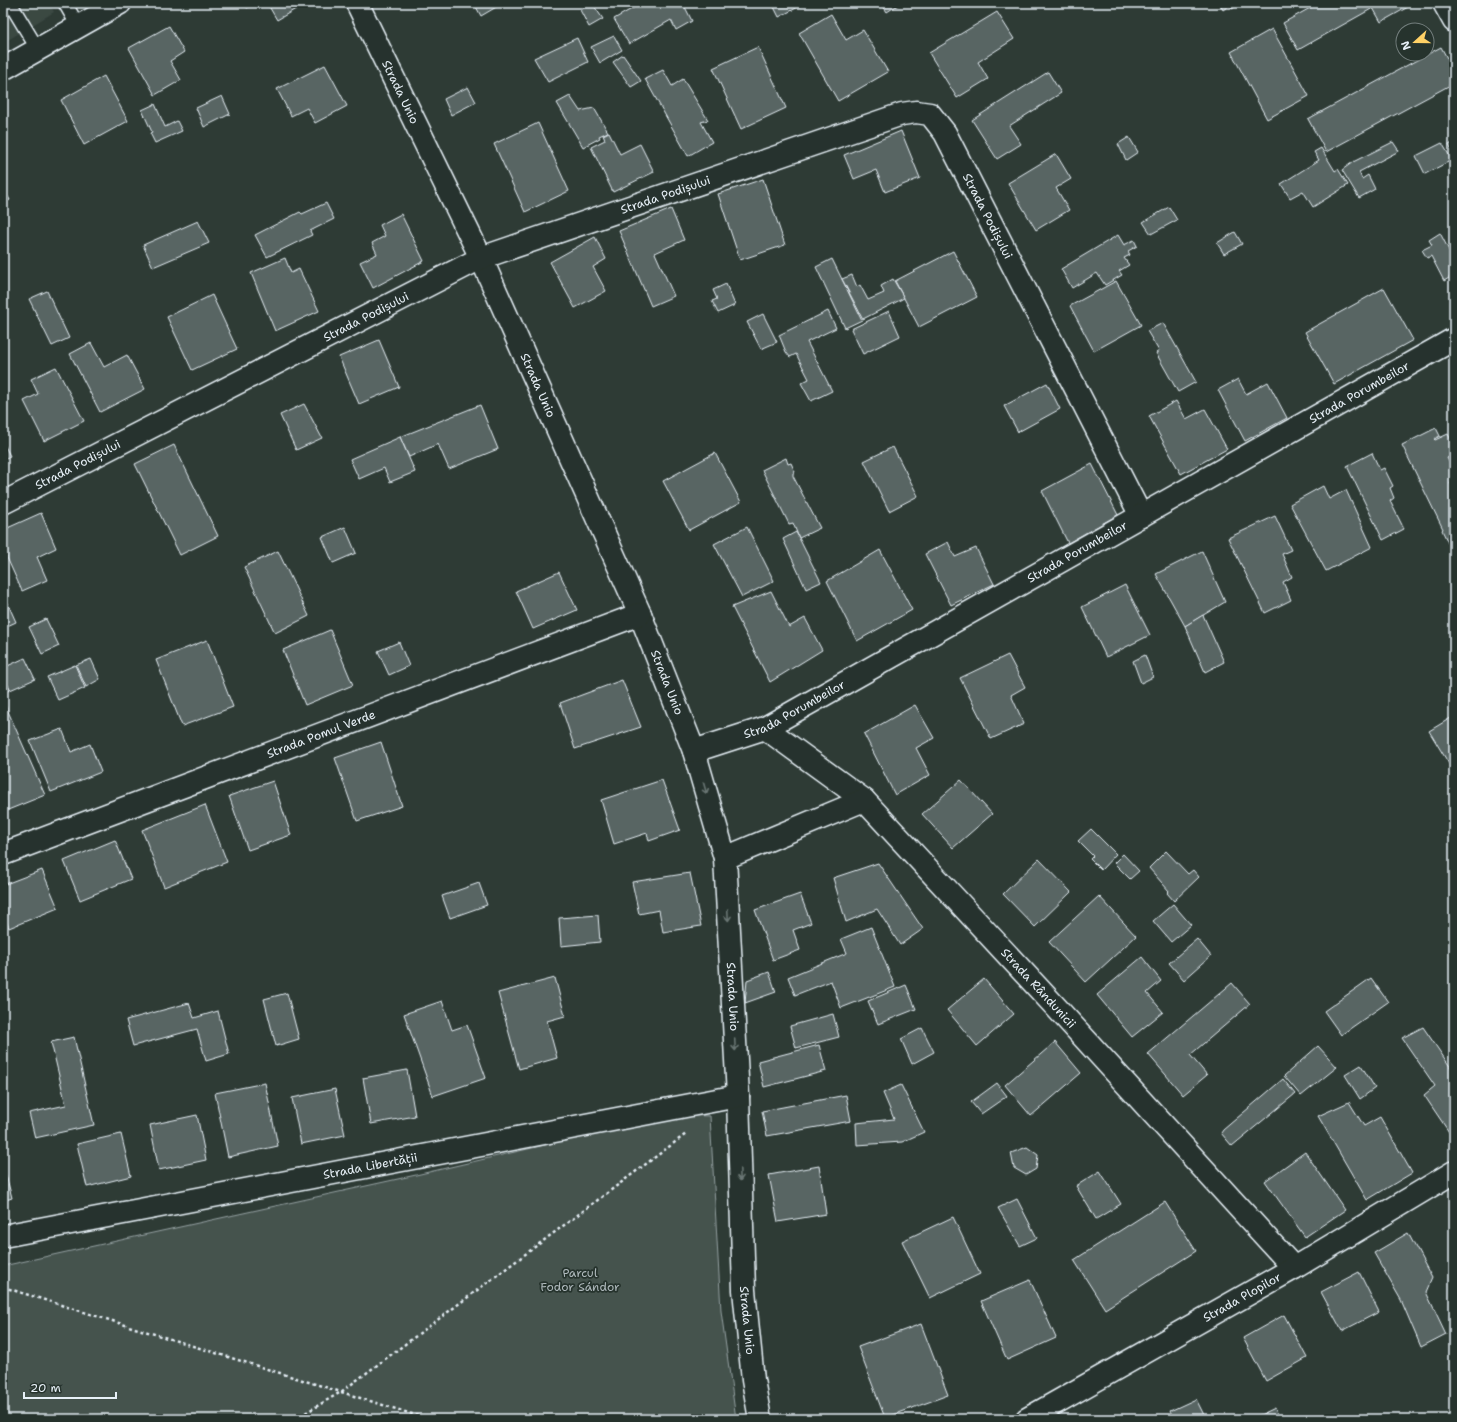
<svg xmlns="http://www.w3.org/2000/svg" width="1457" height="1422" font-family="'Shantell Sans',sans-serif">
	<rect width="100%" height="100%" fill="#2e3b35"/>
	<filter id="ink" filterUnits="userSpaceOnUse"><feTurbulence type="fractalNoise" baseFrequency=".025" numOctaves="2"/><feDisplacementMap in="SourceGraphic" scale="8" xChannelSelector="R" yChannelSelector="G"/><feConvolveMatrix kernelMatrix="1 2 1 2 8 2 1 2 1" color-interpolation-filters="sRGB"/></filter>
	<g filter="url(#ink)">
		<polygon fill="#3b4843" points="3,3 49,3 54,12 3,43"/>
		<polygon fill="#45524e" stroke="#96a2a3" points="674,1115 710,1116 721,1311 736,1419 3,1419 3,1266 416,1175"/>
		<g fill="#596563" stroke="#e8f1f8">
			<polygon points="244,3 257,3 247,8"/>
			<polygon points="267,3 306,3 277,20"/>
			<polygon points="474,3 496,3 498,6 481,16"/>
			<polygon points="592,3 603,19 589,27 580,10"/>
			<polygon points="642,3 683,3 692,21 676,30 671,20 629,44 614,19"/>
			<polygon points="772,3 806,3 779,17"/>
			<polygon points="881,3 901,3 887,12"/>
			<polygon points="1219,3 1241,3 1232,9 1230,5 1223,10"/>
			<polygon points="1319,3 1406,3 1408,7 1381,22 1373,8 1298,50 1283,23"/>
			<polygon points="997,12 1014,39 978,62 988,79 957,98 929,53"/>
			<polygon points="831,14 846,40 863,30 888,72 838,101 799,33"/>
			<polygon points="169,26 184,52 170,61 181,80 155,95 129,48"/>
			<polygon points="1272,29 1309,96 1267,119 1231,52"/>
			<polygon points="614,36 622,50 600,63 591,47"/>
			<polygon points="577,38 588,62 548,82 534,58"/>
			<polygon points="758,47 786,108 741,129 713,68"/>
			<polygon points="1441,47 1454,71 1454,83 1326,152 1308,119"/>
			<polygon points="623,55 641,81 631,87 613,62"/>
			<polygon points="325,65 347,106 315,123 307,108 291,116 277,89"/>
			<polygon points="663,70 672,86 683,79 708,120 701,122 712,142 688,156 645,79"/>
			<polygon points="1048,72 1061,93 1009,126 1021,144 997,159 972,120"/>
			<polygon points="104,76 128,121 84,145 61,100"/>
			<polygon points="468,87 476,102 451,115 444,99"/>
			<polygon points="222,96 230,114 204,127 196,108"/>
			<polygon points="570,96 580,111 594,108 608,132 599,136 600,138 583,147 557,103"/>
			<polygon points="155,104 165,127 177,121 182,131 155,143 150,133 152,132 142,110"/>
			<polygon points="538,123 569,191 525,212 494,144"/>
			<polygon points="901,131 920,178 885,192 876,170 854,179 844,155"/>
			<polygon points="609,132 620,154 640,144 654,172 613,192 591,147 605,140 603,135"/>
			<polygon points="1129,137 1138,152 1126,160 1118,144"/>
			<polygon points="1393,142 1399,151 1359,172 1362,179 1368,175 1375,189 1359,198 1342,170 1353,162"/>
			<polygon points="1454,142 1454,156 1449,145"/>
			<polygon points="1442,143 1452,160 1425,174 1416,156"/>
			<polygon points="1321,148 1335,171 1338,169 1348,185 1313,207 1303,191 1290,198 1281,184 1319,160 1314,152"/>
			<polygon points="1056,154 1071,179 1056,188 1069,210 1036,230 1008,183"/>
			<polygon points="763,179 785,245 740,260 718,194"/>
			<polygon points="3,188 10,200 3,204"/>
			<polygon points="326,203 334,219 310,231 312,235 267,257 255,235 300,212 302,214"/>
			<polygon points="1169,207 1177,220 1151,234 1143,222"/>
			<polygon points="671,209 684,240 655,253 674,296 651,306 619,231"/>
			<polygon points="401,214 424,261 373,288 360,262 377,254 372,243 385,236 380,225"/>
			<polygon points="198,221 209,243 153,267 143,245"/>
			<polygon points="1235,232 1242,244 1224,254 1217,243"/>
			<polygon points="1440,233 1454,260 1454,275 1444,281 1431,256 1427,258 1422,250 1432,245 1429,240"/>
			<polygon points="1118,235 1124,245 1134,240 1137,246 1128,251 1130,255 1124,258 1129,265 1119,271 1122,275 1105,285 1097,273 1072,288 1061,269"/>
			<polygon points="595,237 606,259 593,267 606,291 575,308 550,262"/>
			<polygon points="953,251 977,297 919,327 895,281"/>
			<polygon points="285,258 291,273 299,269 319,311 275,331 251,273"/>
			<polygon points="832,259 862,320 845,328 816,267"/>
			<polygon points="852,275 857,287 860,285 868,300 884,293 881,286 893,279 904,298 863,319 842,279"/>
			<polygon points="1116,281 1141,325 1094,351 1070,306"/>
			<polygon points="726,284 735,305 718,313 712,301 717,299 713,290"/>
			<polygon points="1384,288 1413,340 1334,384 1305,332"/>
			<polygon points="47,291 69,338 52,346 29,299"/>
			<polygon points="212,295 237,349 192,370 167,317"/>
			<polygon points="828,311 836,328 807,342 832,391 811,401 801,383 809,379 796,354 790,357 786,352 779,335"/>
			<polygon points="889,311 900,336 863,354 851,329"/>
			<polygon points="763,314 777,342 761,349 747,322"/>
			<polygon points="1163,323 1196,382 1178,392 1156,353 1159,351 1147,331"/>
			<polygon points="379,340 399,387 359,404 339,357"/>
			<polygon points="91,343 104,367 127,355 145,389 100,412 70,354"/>
			<polygon points="56,367 84,421 44,441 24,401 38,394 31,379"/>
			<polygon points="1238,379 1246,394 1268,382 1287,418 1245,441 1218,390"/>
			<polygon points="1047,383 1060,409 1018,432 1004,406"/>
			<polygon points="1176,401 1186,419 1205,409 1227,449 1181,474 1149,416"/>
			<polygon points="304,404 322,438 296,450 280,415"/>
			<polygon points="480,405 498,449 449,469 438,444 409,457 400,437"/>
			<polygon points="1436,428 1440,436 1434,439 1435,440 1448,434 1454,446 1454,455 1447,458 1454,471 1454,481 1450,483 1454,490 1454,504 1450,506 1454,513 1454,524 1452,525 1454,543 1449,545 1442,530 1443,529 1402,445"/>
			<polygon points="400,437 415,472 390,482 384,468 359,479 350,459"/>
			<polygon points="3,442 10,456 3,460"/>
			<polygon points="174,445 218,536 180,555 135,464"/>
			<polygon points="893,447 918,496 889,511 864,461"/>
			<polygon points="715,453 741,502 689,530 663,481"/>
			<polygon points="1372,453 1380,470 1384,468 1393,486 1390,488 1394,498 1390,501 1404,529 1383,540 1347,466"/>
			<polygon points="786,458 788,464 791,463 795,472 793,473 793,476 820,528 799,538 793,523 789,524 762,470"/>
			<polygon points="1092,464 1118,515 1068,543 1042,491"/>
			<polygon points="1323,486 1329,499 1346,490 1372,547 1326,571 1290,504"/>
			<polygon points="41,513 56,548 37,557 47,580 22,591 3,549 3,530"/>
			<polygon points="1275,516 1291,550 1282,554 1292,577 1283,582 1291,600 1265,613 1228,538"/>
			<polygon points="345,527 356,553 333,563 322,537"/>
			<polygon points="747,527 774,581 742,597 714,544"/>
			<polygon points="796,532 821,582 806,589 783,539"/>
			<polygon points="948,542 955,557 976,548 994,584 951,605 925,554"/>
			<polygon points="880,550 912,610 857,641 827,581"/>
			<polygon points="278,551 309,616 275,633 244,567"/>
			<polygon points="1202,551 1225,602 1185,626 1156,574"/>
			<polygon points="559,572 577,610 533,629 516,591"/>
			<polygon points="1125,585 1150,635 1106,657 1082,607"/>
			<polygon points="771,591 789,627 805,618 822,650 770,682 732,607"/>
			<polygon points="3,593 16,622 3,628"/>
			<polygon points="1203,615 1224,662 1205,672 1185,626"/>
			<polygon points="46,619 59,646 42,654 29,627"/>
			<polygon points="330,630 353,685 305,705 283,650"/>
			<polygon points="207,640 233,707 182,726 156,660"/>
			<polygon points="399,642 409,666 389,675 378,651"/>
			<polygon points="1008,655 1025,687 1011,695 1024,724 991,739 960,678"/>
			<polygon points="1145,655 1153,677 1141,683 1133,661"/>
			<polygon points="25,658 35,679 10,690 3,674 3,668"/>
			<polygon points="91,659 100,679 86,687 76,665"/>
			<polygon points="75,665 85,688 58,700 47,677"/>
			<polygon points="3,674 10,690 3,693"/>
			<polygon points="622,680 641,727 575,749 560,703"/>
			<polygon points="3,700 45,795 3,812"/>
			<polygon points="915,705 934,738 916,748 930,775 895,795 864,734"/>
			<polygon points="1454,716 1454,772 1429,731"/>
			<polygon points="62,729 71,752 90,744 101,772 51,792 30,741"/>
			<polygon points="381,742 402,806 357,821 335,758"/>
			<polygon points="662,780 680,830 649,841 647,833 614,844 601,800"/>
			<polygon points="961,780 992,814 953,848 922,814"/>
			<polygon points="273,781 291,835 248,850 229,796"/>
			<polygon points="205,805 227,862 164,887 142,830"/>
			<polygon points="1091,829 1116,854 1101,870 1090,859 1093,856 1078,841"/>
			<polygon points="115,840 131,879 80,900 64,861"/>
			<polygon points="1166,851 1188,874 1193,870 1199,877 1174,901 1167,893 1169,891 1149,868"/>
			<polygon points="1123,854 1139,871 1130,879 1114,863"/>
			<polygon points="1039,859 1071,892 1035,927 1003,894"/>
			<polygon points="878,863 923,929 900,945 877,909 846,922 833,878"/>
			<polygon points="42,870 58,908 9,928 3,914 3,885"/>
			<polygon points="690,873 701,926 663,932 659,910 639,914 632,882"/>
			<polygon points="479,883 487,905 450,918 442,896"/>
			<polygon points="800,894 811,923 793,930 800,950 773,960 755,910"/>
			<polygon points="1099,896 1136,936 1086,982 1049,942"/>
			<polygon points="1173,904 1191,925 1171,942 1153,921"/>
			<polygon points="598,915 600,942 561,946 559,918"/>
			<polygon points="871,927 895,987 841,1008 831,981 795,995 788,977 847,953 841,939"/>
			<polygon points="1197,939 1211,956 1184,980 1169,963"/>
			<polygon points="1142,957 1161,981 1147,993 1163,1012 1132,1037 1097,995"/>
			<polygon points="769,972 776,992 745,1003 747,980"/>
			<polygon points="555,978 565,1016 547,1021 557,1058 519,1069 498,993"/>
			<polygon points="1371,978 1388,1002 1341,1035 1324,1011"/>
			<polygon points="984,979 1014,1014 977,1046 947,1010"/>
			<polygon points="1232,983 1250,1004 1190,1055 1207,1075 1183,1095 1148,1054"/>
			<polygon points="906,985 916,1009 878,1024 868,1001"/>
			<polygon points="287,993 299,1039 276,1046 264,999"/>
			<polygon points="442,1001 452,1030 467,1025 486,1078 433,1096 404,1014"/>
			<polygon points="189,1003 194,1018 218,1011 229,1054 206,1061 197,1029 133,1046 126,1020"/>
			<polygon points="833,1014 839,1037 796,1048 790,1026"/>
			<polygon points="1423,1027 1451,1068 1454,1066 1453,1138 1424,1095 1435,1086 1402,1038"/>
			<polygon points="922,1028 934,1052 912,1064 901,1039"/>
			<polygon points="74,1037 94,1125 35,1138 29,1113 66,1105 51,1042"/>
			<polygon points="1055,1042 1081,1073 1031,1116 1005,1085"/>
			<polygon points="819,1045 826,1071 764,1087 758,1061"/>
			<polygon points="1318,1046 1337,1067 1301,1096 1284,1076"/>
			<polygon points="1361,1065 1375,1088 1360,1099 1345,1075"/>
			<polygon points="407,1070 415,1116 371,1124 363,1078"/>
			<polygon points="1283,1079 1295,1094 1232,1146 1221,1133 1223,1130"/>
			<polygon points="265,1083 278,1146 228,1157 215,1093"/>
			<polygon points="997,1083 1007,1096 981,1114 971,1102"/>
			<polygon points="901,1085 924,1132 902,1142 857,1145 856,1123 894,1119 883,1093"/>
			<polygon points="335,1089 345,1135 301,1144 292,1098"/>
			<polygon points="846,1095 851,1121 767,1136 762,1111"/>
			<polygon points="1349,1102 1364,1126 1380,1117 1412,1173 1367,1200 1318,1116"/>
			<polygon points="197,1115 206,1160 159,1170 150,1125"/>
			<polygon points="121,1134 131,1176 87,1187 77,1144"/>
			<polygon points="1027,1147 1038,1155 1036,1169 1026,1175 1014,1168 1011,1153"/>
			<polygon points="1305,1152 1345,1210 1305,1237 1265,1181"/>
			<polygon points="819,1166 826,1214 778,1222 769,1175"/>
			<polygon points="1100,1171 1121,1204 1096,1219 1076,1186"/>
			<polygon points="6,1175 12,1198 3,1201 3,1176"/>
			<polygon points="1017,1199 1037,1238 1020,1246 998,1208"/>
			<polygon points="1165,1202 1196,1251 1105,1309 1074,1260"/>
			<polygon points="953,1217 980,1274 930,1298 902,1241"/>
			<polygon points="1408,1233 1432,1278 1426,1292 1446,1334 1421,1347 1401,1300 1374,1253"/>
			<polygon points="1359,1272 1379,1312 1342,1331 1321,1292"/>
			<polygon points="1030,1280 1056,1338 1007,1360 981,1301"/>
			<polygon points="1284,1315 1307,1358 1266,1381 1243,1338"/>
			<polygon points="921,1324 948,1395 885,1418 858,1347"/>
			<polygon points="1196,1399 1206,1419 1174,1419 1170,1411"/>
			<polygon points="1275,1408 1280,1419 1252,1419"/>
		</g>
		<g fill="none" stroke-linecap="round" stroke-linejoin="round">
			<defs>
				<g id="service">
					<polyline points="10,3 37,48"/>
					<polyline points="65,3 78,26"/>
				</g>
				<g id="minor">
					<path id="s1" d="M 357,3 L 481,258 L 640,614 L 694,751 L 725,858 L 738,1096 L 744,1290 L 753,1380 L 760,1419"/>
					<path id="s2" d="M 3,503 L 481,258 L 902,114 L 916,112 L 930,114 L 945,133 L 1141,516"/>
					<path id="s3" d="M 765,728 L 864,800 L 1054,1005 L 1294,1268"/>
					<path id="s4" d="M 694,751 L 765,728 L 1454,339"/>
					<path id="s5" d="M 3,854 L 640,614"/>
					<polyline points="725,858 864,800"/>
					<path id="s6" d="M 3,1236 L 738,1096"/>
					<path id="s7" d="M 1027,1419 L 1294,1268 L 1454,1172"/>
				</g>
				<g id="tertiary">
					<polyline points="1444,3 1454,21"/>
					<polyline points="3,69 120,3"/>
				</g>
			</defs>
			<use href="#service" stroke="#e8f1f8" stroke-width="16"/>
			<use href="#minor" stroke="#e8f1f8" stroke-width="25"/>
			<use href="#tertiary" stroke="#e8f1f8" stroke-width="25"/>
			<g stroke="#e8f1f8" stroke-width="2.5" stroke-dasharray="3 3" stroke-linecap="butt">
				<polyline points="3,1287 428,1419"/>
				<polyline points="295,1419 341,1392 686,1134"/>
			</g>
			<use href="#service" stroke="#26332d" stroke-width="13"/>
			<use href="#minor" stroke="#26332d" stroke-width="22"/>
			<use href="#tertiary" stroke="#26332d" stroke-width="22"/>
		</g>
		<defs><path id="oneway-shaft" d="M-6 0H5M1.5-3L5.5 0L1.5 3" fill="none" stroke-width="1.6" stroke-linecap="round" stroke-linejoin="round"/></defs>
		<g stroke="#6a7674">
			<use href="#oneway-shaft" transform="translate(705 788) rotate(74)"/>
			<use href="#oneway-shaft" transform="translate(728 915) rotate(87)"/>
			<use href="#oneway-shaft" transform="translate(735 1045) rotate(87)"/>
			<use href="#oneway-shaft" transform="translate(740 1175) rotate(88)"/>
		</g>
	</g>
	<g text-anchor="middle" stroke-width="3.5" stroke-linejoin="round" paint-order="stroke">
		<g font-size="12" fill="#e8f1f8" stroke="#26332d">
			<text dy="4" stroke="none"><textPath href="#s1" startOffset="99">Strada Unio</textPath></text>
			<text dy="4" stroke="none"><textPath href="#s2" startOffset="732">Strada Podișului</textPath></text>
			<text dy="4" stroke="none"><textPath href="#s2" startOffset="1128">Strada Podișului</textPath></text>
			<text dy="4" stroke="none"><textPath href="#s2" startOffset="408">Strada Podișului</textPath></text>
			<text dy="4" stroke="none"><textPath href="#s1" startOffset="423">Strada Unio</textPath></text>
			<text dy="4" stroke="none"><textPath href="#s4" startOffset="757">Strada Porumbeilor</textPath></text>
			<text dy="4" stroke="none"><textPath href="#s2" startOffset="84">Strada Podișului</textPath></text>
			<text dy="4" stroke="none"><textPath href="#s4" startOffset="433">Strada Porumbeilor</textPath></text>
			<text dy="4" stroke="none"><textPath href="#s1" startOffset="747">Strada Unio</textPath></text>
			<text dy="4" stroke="none"><textPath href="#s4" startOffset="109">Strada Porumbeilor</textPath></text>
			<text dy="4" stroke="none"><textPath href="#s5" startOffset="340">Strada Pomul Verde</textPath></text>
			<text dy="4" stroke="none"><textPath href="#s3" startOffset="379">Strada Rândunicii</textPath></text>
			<text dy="4" stroke="none"><textPath href="#s1" startOffset="1071">Strada Unio</textPath></text>
			<text dy="4" stroke="none"><textPath href="#s6" startOffset="374">Strada Libertății</textPath></text>
			<text dy="4" stroke="none"><textPath href="#s7" startOffset="247">Strada Plopilor</textPath></text>
			<text dy="4" stroke="none"><textPath href="#s1" startOffset="1395">Strada Unio</textPath></text>
		</g>
		<g font-size="12" fill="#afb9bc" stroke="#26332d">
			<text x="580" y="1277">Parcul<tspan x="580" dy="14">Fodor Sándor</tspan></text>
		</g>
	</g>
	<rect width="1457" height="1422" fill="none" stroke="#26332d" stroke-width="16"/>
	<rect x="8" y="8" width="1441" height="1406" fill="none" stroke="#e8f1f8" stroke-width="1.5" filter="url(#ink)"/>
	<g transform="translate(1415 42) rotate(249)"><circle r="19" fill="#26332d" stroke="#747f7e"/>
	<path d="M0-3L7 15L0 10L-7 15Z" fill="#ffd166"/>
	<text y="-6" font-size="11" font-weight="bold" text-anchor="middle" fill="#e8f1f8">N</text>
	</g>
	<path d="M24 1392v6h92v-6" fill="none" stroke="#e8f1f8" stroke-width="2"/>
	<text x="30" y="1392" font-size="12" fill="#e8f1f8" stroke="#26332d" stroke-width="3" paint-order="stroke">20 m</text>
</svg>
